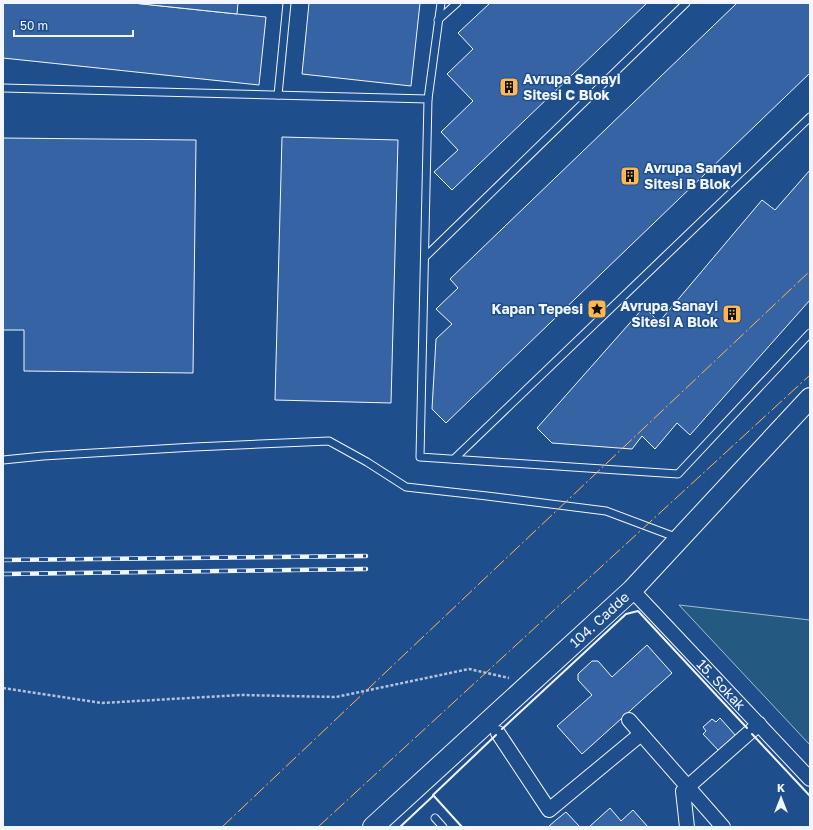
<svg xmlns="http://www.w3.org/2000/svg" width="813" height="830" font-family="'Golos Text',sans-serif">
	<rect width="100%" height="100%" fill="#1f4e8c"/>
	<polygon fill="#245a82" stroke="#a8bbd7" points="679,605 810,620 810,745"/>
	<g fill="#3563a3" stroke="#f2f6ff">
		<polygon points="3,3 133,3 266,17 259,85 3,58"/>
		<polygon points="133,3 238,3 237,14"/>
		<polygon points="309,3 420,3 411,86 302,74"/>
		<polygon points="490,3 647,3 452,190 434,172 458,150 441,132 473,101 447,74 473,49 458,33"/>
		<polygon points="737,3 810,3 810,73 446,423 432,409 436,339 452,324 436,309 458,288 450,279"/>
		<polygon points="282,137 398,140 391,403 275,400"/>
		<polygon points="3,138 196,140 193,373 24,371 24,330 3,330"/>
		<polygon points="810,170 810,300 690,435 677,423 655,449 642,436 632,449 552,443 537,428 644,307 659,322 762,200 775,210"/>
		<polygon points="647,645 672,673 582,754 557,726 592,695 578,680 578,674 592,661 598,661 612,677"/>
		<polygon points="720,718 736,736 719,751 703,734 706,731 703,727 712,719 716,722"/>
		<polygon points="610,808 621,821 633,810 648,827 589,827"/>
		<polygon points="566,812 580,827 548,827 556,820"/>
	</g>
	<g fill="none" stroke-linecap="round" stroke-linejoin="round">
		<defs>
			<g id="lane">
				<polyline points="438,20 457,3"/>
				<polyline points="3,88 428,99 420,457 678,474 810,333"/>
				<polyline points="278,95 287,3"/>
				<polyline points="428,99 441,3"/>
				<polyline points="425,257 686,3"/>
				<polyline points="454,459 810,117"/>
				<polyline points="3,460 43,456 194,447 329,441 367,462 406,487 487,496 606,511 678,538"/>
				<polyline points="435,818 443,827"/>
			</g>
			<g id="street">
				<path id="s1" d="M 632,590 L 810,779"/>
				<polyline points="629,720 723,827"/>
				<polyline points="498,733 549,810 641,734"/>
				<polyline points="687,827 683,791 759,724"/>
			</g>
			<g id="secondary">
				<path id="s2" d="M 373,827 L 632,590 L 810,398"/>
			</g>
		</defs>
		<use href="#lane" stroke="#f2f6ff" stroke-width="9"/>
		<use href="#street" stroke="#f2f6ff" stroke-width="16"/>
		<use href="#secondary" stroke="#f2f6ff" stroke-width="22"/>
		<polyline stroke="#b3c4dc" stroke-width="2.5" stroke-dasharray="3 2" stroke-linecap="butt" points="3,688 102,703 241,695 336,697 469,669 509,678"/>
		<use href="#lane" stroke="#1f4e8c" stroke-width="7"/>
		<use href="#street" stroke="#1f4e8c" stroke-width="14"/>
		<use href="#secondary" stroke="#1f4e8c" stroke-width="20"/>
		<defs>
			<g id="rail">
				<polyline points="3,560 366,556"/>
				<polyline points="3,574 366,569"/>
			</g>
		</defs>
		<use href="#rail" stroke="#f2f6ff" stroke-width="4.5"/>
		<use href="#rail" stroke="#1f4e8c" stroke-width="3" stroke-dasharray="9" stroke-linecap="butt"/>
		<g stroke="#f2f6ff" stroke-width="2">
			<polyline points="502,729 626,614 638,611 747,728"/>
			<polyline points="752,734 810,796"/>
			<polyline points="400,827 433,796"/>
			<polyline points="462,827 433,795 496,735"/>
		</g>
		<g stroke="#ffb74d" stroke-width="1" stroke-dasharray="14 3 2 3" stroke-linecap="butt">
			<polyline points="222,827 810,271"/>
			<polyline points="318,827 810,375"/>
		</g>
	</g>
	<defs>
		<symbol id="building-square" viewBox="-11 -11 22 22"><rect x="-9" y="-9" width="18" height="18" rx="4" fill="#ffb74d" stroke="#1f4e8c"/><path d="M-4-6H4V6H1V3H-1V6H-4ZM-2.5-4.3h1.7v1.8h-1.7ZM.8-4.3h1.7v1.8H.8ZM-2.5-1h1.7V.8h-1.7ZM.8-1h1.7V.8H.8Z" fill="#111"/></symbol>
		<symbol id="sight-square" viewBox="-11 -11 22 22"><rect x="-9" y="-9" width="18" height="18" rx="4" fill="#ffb74d" stroke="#1f4e8c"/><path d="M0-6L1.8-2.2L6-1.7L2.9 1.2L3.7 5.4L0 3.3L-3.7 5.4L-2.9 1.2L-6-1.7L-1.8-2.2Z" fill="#111"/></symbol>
	</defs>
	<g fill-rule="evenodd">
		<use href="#building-square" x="498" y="76" width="22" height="22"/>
		<use href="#building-square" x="619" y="165" width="22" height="22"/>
		<use href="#sight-square" x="586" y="298" width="22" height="22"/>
		<use href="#building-square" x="721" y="303" width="22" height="22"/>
	</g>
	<g text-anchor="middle" stroke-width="3" stroke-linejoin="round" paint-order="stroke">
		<g font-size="14" font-weight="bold" fill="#f2f6ff" stroke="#1f4e8c" text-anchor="start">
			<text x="523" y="84">Avrupa Sanayi<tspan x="523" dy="16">Sitesi C Blok</tspan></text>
			<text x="644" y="173">Avrupa Sanayi<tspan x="644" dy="16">Sitesi B Blok</tspan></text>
			<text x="718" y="311" text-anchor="end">Avrupa Sanayi<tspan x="718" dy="16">Sitesi A Blok</tspan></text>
			<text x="583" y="314" text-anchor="end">Kapan Tepesi</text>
		</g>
		<g font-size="14" fill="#f2f6ff" stroke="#1f4e8c">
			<text dy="5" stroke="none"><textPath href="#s2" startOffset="307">104. Cadde</textPath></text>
			<text dy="5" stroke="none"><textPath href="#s1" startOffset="130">15. Sokak</textPath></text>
		</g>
	</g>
	<rect width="813" height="830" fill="none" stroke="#f2f6ff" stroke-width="8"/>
	<g transform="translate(781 798)" stroke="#1f4e8c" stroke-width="3" paint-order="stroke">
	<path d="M0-3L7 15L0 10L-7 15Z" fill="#f2f6ff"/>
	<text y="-6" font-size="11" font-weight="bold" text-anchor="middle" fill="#f2f6ff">K</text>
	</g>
	<path d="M14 30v6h119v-6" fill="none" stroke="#f2f6ff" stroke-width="2"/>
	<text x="20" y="30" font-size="12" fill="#f2f6ff" stroke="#1f4e8c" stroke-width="3" paint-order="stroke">50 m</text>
</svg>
